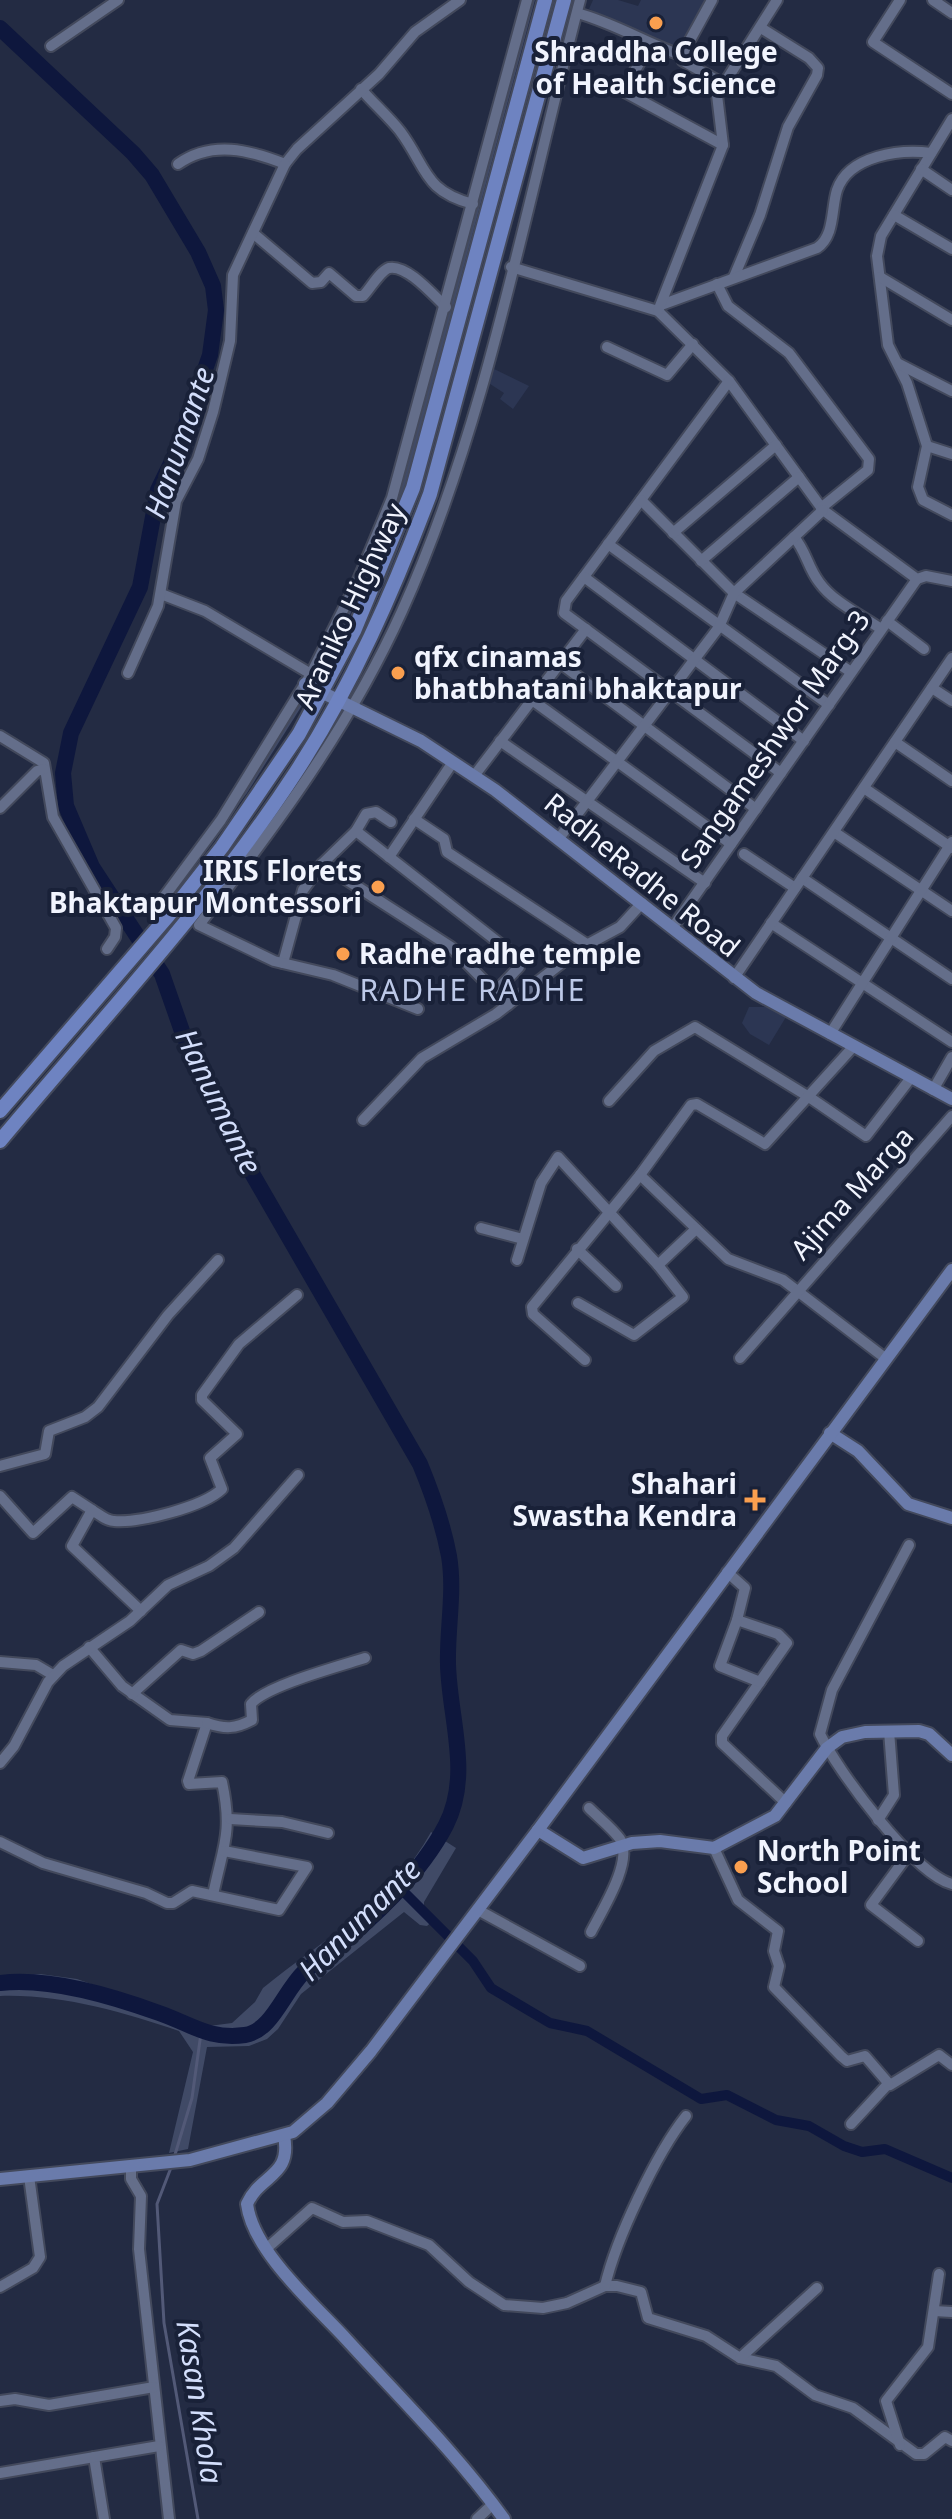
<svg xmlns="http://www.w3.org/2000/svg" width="952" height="2519" font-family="'Noto Sans',sans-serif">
	<rect width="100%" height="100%" fill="#232b43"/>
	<g fill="#2c3653">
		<polygon points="593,0 618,0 638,6 641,0 708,0 680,48 647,37 589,9"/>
		<polygon points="490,367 529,386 513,409 500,399 504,393 487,382"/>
		<polygon points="749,1007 766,1007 786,1017 769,1045 750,1034 742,1023"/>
	</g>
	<g fill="#404a66">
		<polygon points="532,0 535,0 407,480 379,552 327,664 323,660 376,550 403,478"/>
		<polygon points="551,0 555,0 415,506 386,580 334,685 332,684 392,554"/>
		<polygon points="305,694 308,696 247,793 166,902"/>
		<path d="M 431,1832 L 456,1848 L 424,1902 L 424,1910 L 436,1918 L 427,1926 L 420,1925 L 404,1912 L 301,1994 L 278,2029 L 267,2039 L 249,2046 L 207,2047 L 188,2149 L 169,2153 L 193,2052 L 179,2031 C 122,2012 61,1994 0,1996 L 0,1977 L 40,1974 L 77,1979 L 209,2026 L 232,2023 L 255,2002 L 263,1988 C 323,1939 394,1901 431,1832 Z"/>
	</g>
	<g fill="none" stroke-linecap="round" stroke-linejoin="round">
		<g stroke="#525977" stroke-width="3">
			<polyline points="174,2158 192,2098 201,2033"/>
			<polyline points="172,2165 157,2204 164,2323 198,2519"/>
		</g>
		<polyline stroke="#0e173d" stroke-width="10" points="400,1888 473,1961 491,1988 550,2023 587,2031 701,2099 727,2095 776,2120 809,2126 844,2146 862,2152 885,2149 952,2178"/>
		<path stroke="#0e173d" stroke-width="16" d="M 0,28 L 133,153 L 152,175 L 198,252 L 213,286 L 216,310 L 210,355 L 176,453 L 158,490 L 140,587 L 71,733 L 63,773 L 66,806 L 92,867 L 162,974 L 183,1034 L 235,1144 L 420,1464 C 432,1493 443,1524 449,1556 C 455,1592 447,1628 448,1664 C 449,1717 472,1774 446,1825 C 420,1875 372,1919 329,1954 C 321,1960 311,1965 304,1972 C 284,1991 272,2031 245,2035 C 209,2040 191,2024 159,2013 C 112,1996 50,1977 0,1983"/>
		<defs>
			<g id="minor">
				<polyline points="712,0 684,51 683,61 722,83"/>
				<polyline points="900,0 873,42 952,94"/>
				<polyline points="933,0 952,13"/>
				<path d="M 577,13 C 614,23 646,43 683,56"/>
				<polyline points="650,45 623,91 723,145"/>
				<polyline points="51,46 118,0"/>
				<path d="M 361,89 C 373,103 388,116 400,131 C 427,167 423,191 473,204"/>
				<polyline points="952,119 881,236 877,256 888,345 907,383 927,446 918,487 923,500 952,515"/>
				<path d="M 178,164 C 212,140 250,150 285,164 L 297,149 L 379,74 L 415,32 L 460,0"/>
				<polyline points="921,169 952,190"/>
				<polyline points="894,215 952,249"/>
				<path d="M 253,233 L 312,283 L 321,282 L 329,273 L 356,296 L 363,296 C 370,289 380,271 389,268 C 407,264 434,296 446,307"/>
				<polyline points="511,267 658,311 729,381 823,510 917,579 926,576 952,581"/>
				<polyline points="734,277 760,215 788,127 817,75 818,68 809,58 761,28"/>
				<polyline points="880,277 952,320"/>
				<polyline points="717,284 728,306 789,353 869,459 868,470 821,508"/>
				<path d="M 661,305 L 817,248 C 835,236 831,209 837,190 C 849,155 901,149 931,153"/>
				<polyline points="658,311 723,145 717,95 777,0"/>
				<polyline points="607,347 667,375 693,344"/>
				<polyline points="899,364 952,391"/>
				<polyline points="729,381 566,601 564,613 781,773"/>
				<polyline points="927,446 952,454"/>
				<polyline points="641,500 734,593 851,672"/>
				<polyline points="673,533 776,445"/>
				<path d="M 794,537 C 806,551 808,568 819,582 C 833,602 861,615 881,629"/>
				<polyline points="608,544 829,705"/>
				<polyline points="701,561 799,477"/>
				<polyline points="584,577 804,741"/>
				<polyline points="161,594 205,611 311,674"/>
				<polyline points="887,621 924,649"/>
				<polyline points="560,663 756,809"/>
				<polyline points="128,673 158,606 176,501 198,459 213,412 230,341 233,275 285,164"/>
				<polyline points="932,688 952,701"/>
				<polyline points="532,700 731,844"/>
				<polyline points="0,736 44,763 53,817 116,928 115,937 107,949"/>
				<polyline points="500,741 705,883"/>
				<polyline points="895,742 952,781"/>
				<polyline points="474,776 586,629"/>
				<polyline points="864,788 952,848"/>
				<polyline points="0,808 37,771 44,769"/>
				<polyline points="414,819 444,839 447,852 585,943 581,948"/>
				<polyline points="356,831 517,957 519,967 496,991"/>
				<polyline points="834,832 952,911"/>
				<polyline points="560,837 719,627 734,593 823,510"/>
				<polyline points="744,854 795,888"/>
				<polyline points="389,857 453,762"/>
				<polyline points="322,864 451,947 508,1005"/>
				<polyline points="802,878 952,979"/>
				<polyline points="161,901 221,820 311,674 358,580 392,498 527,0"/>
				<polyline points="771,923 952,1042"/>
				<polyline points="673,927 917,579"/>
				<polyline points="283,963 303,890 322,864 356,831 366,814 376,812 391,822"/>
				<polyline points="734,978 952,658"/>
				<path d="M 418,1009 L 333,975 L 274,961 L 199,925 C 276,826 350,726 402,611 C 487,423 527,200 580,0"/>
				<polyline points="830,1034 952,842"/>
				<polyline points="933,1090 952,1057"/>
				<polyline points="609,1101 654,1051 695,1027 809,1097 866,1136 910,1079"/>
				<polyline points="363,1120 422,1058 496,1014 581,948 620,927 642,903"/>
				<polyline points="640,1175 728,1259 783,1280 885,1358"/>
				<polyline points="481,1228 523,1239"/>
				<polyline points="577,1249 616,1286"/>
				<polyline points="517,1260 541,1183 558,1157 658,1265 683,1297 634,1335 578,1303"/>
				<polyline points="658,1265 696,1229"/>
				<polyline points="740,1358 952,1116"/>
				<polyline points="585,1360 533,1314 532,1307 640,1175 691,1105 697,1104 765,1144 853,1047"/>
				<polyline points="0,1466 45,1454 49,1431 85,1417 98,1407 168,1315 218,1260"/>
				<polyline points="0,1496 33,1533 72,1497 92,1510"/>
				<path d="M 909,1545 L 832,1690 L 820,1734 C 837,1770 914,1874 952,1884"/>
				<polyline points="727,1572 745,1588 737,1620 778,1634 787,1643 722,1736 722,1743 786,1803"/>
				<path d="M 141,1611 L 72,1546 L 92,1510 C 99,1514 106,1521 114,1521 C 140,1523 203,1507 222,1489 L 210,1458 L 237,1434 L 202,1400 L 202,1395 L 239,1344 L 297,1295"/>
				<polyline points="737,1620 720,1666 760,1682"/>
				<path d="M 89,1647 L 122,1686 L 170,1720 L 207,1723 L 188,1781 L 189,1784 L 222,1782 C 233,1833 223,1846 213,1895"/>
				<polyline points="0,1662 36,1665 53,1675"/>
				<polyline points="132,1694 181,1650 193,1654 201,1651 259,1612"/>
				<path d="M 207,1723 C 225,1729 235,1729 252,1720 L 251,1704 C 265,1686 340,1666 365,1658"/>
				<polyline points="0,1763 14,1746 48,1682 63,1666 130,1621 168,1585 209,1566 234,1548 298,1475"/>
				<path d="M 589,1808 C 599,1818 612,1828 620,1839 C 634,1861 601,1912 591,1932"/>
				<polyline points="230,1819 282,1822 328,1833"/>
				<polyline points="878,1820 894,1795 889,1731"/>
				<polyline points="0,1842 43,1863 146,1893 167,1903 173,1903 192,1891 279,1910 307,1867 224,1851"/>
				<polyline points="714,1848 738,1900 778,1931 774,1951 779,1966 774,1987 841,2056 847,2061 865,2056 890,2085 939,2055 952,2065"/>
				<polyline points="910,1852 871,1905 918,1941"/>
				<polyline points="478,1910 580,1966"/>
				<polyline points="851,2124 888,2084"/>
				<polyline points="131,2168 131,2179 141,2196 139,2249 169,2519"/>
				<polyline points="266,2249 312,2208 343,2222 367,2221 429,2245 469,2282 504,2305 543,2308 567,2303 605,2286 617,2286 641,2292 648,2318 706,2336 740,2358 776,2366 815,2395 853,2408 916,2454 924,2454 945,2437 952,2441"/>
				<path d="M 605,2286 C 616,2239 656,2154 686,2116"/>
				<polyline points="0,2287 33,2268 40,2257 29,2176"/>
				<polyline points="934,2311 952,2312"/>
				<polyline points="740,2358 817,2288"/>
				<polyline points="0,2401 15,2399 49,2405 154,2387"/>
				<polyline points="900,2445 886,2401 928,2347 939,2274"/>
				<polyline points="94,2457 104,2519"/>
				<polyline points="0,2473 159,2446"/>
				<polyline points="477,2519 493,2504"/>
			</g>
			<g id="major">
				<polyline points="305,684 421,741 495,790 756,993 952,1099"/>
				<polyline points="830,1433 858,1451 908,1504 952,1518"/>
				<polyline points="538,1830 583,1858 632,1843 660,1841 714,1848 775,1816 827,1748 842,1737 865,1732 919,1731 929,1734 952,1755"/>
				<path d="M 284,2136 C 292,2177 260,2174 247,2204 C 253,2252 316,2306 347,2340 C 400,2398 458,2455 504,2519"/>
				<polyline points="0,2179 190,2160 293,2132 327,2103 371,2051 538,1830 952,1270"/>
			</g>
			<g id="highway">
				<polyline points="0,1111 168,916 222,847 299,734 354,631 413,488 545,0"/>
				<path d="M 0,1141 C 100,1021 210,904 296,772 C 352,686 394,590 430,494 L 564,0"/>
			</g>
		</defs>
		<use href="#minor" stroke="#43495c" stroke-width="14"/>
		<use href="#major" stroke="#43495c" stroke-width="16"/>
		<use href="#highway" stroke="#43495c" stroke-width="18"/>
		<use href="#minor" stroke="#646e8a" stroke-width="10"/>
		<use href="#major" stroke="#6a7bab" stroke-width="12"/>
		<use href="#highway" stroke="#6e83c1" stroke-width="14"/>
	</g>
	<g fill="#fa9f4f" stroke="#192138" stroke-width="3">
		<circle cx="656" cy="23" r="8"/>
		<circle cx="398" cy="673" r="8"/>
		<circle cx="378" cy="887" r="8"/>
		<circle cx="343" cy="954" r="8"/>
		<path d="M751 1488h8v8h8v8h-8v8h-8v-8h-8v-8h8z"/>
		<circle cx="741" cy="1867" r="8"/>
	</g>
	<g text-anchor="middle" stroke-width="8" stroke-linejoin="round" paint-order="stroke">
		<g font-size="28" font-weight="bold" fill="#f1f4fe" stroke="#192138" text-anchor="start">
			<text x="656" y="62" text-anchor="middle">Shraddha College<tspan x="656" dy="32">of Health Science</tspan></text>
			<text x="414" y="667">qfx cinamas<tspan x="414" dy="32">bhatbhatani bhaktapur</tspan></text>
			<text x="362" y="881" text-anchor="end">IRIS Florets<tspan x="362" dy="32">Bhaktapur Montessori</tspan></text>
			<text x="359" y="964">Radhe radhe temple</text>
			<text x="737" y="1494" text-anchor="end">Shahari<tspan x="737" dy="32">Swastha Kendra</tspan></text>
			<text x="757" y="1861">North Point<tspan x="757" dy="32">School</tspan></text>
		</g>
		<g font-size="28" fill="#f1f4fe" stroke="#192138">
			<text transform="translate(350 606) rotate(-65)" y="10">Araniko Highway</text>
			<text transform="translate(775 739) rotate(-55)" y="10">Sangameshwor Marg-3</text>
			<text transform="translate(642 875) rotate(39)" y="10">RadheRadhe Road</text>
			<text transform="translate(852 1193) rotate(-48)" y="10">Ajima Marga</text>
		</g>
		<g font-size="30" font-style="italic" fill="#d3defb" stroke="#192138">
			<text transform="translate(180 443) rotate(-71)" y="10">Hanumante</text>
			<text transform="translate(218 1102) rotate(64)" y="10">Hanumante</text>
			<text transform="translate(360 1920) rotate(-45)" y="10">Hanumante</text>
			<text transform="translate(199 2402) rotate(81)" y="10">Kasan Khola</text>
		</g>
		<g font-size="30" letter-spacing="2" fill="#bdc9e8" stroke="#192138">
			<text x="473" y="1001">RADHE RADHE</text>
		</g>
	</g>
</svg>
